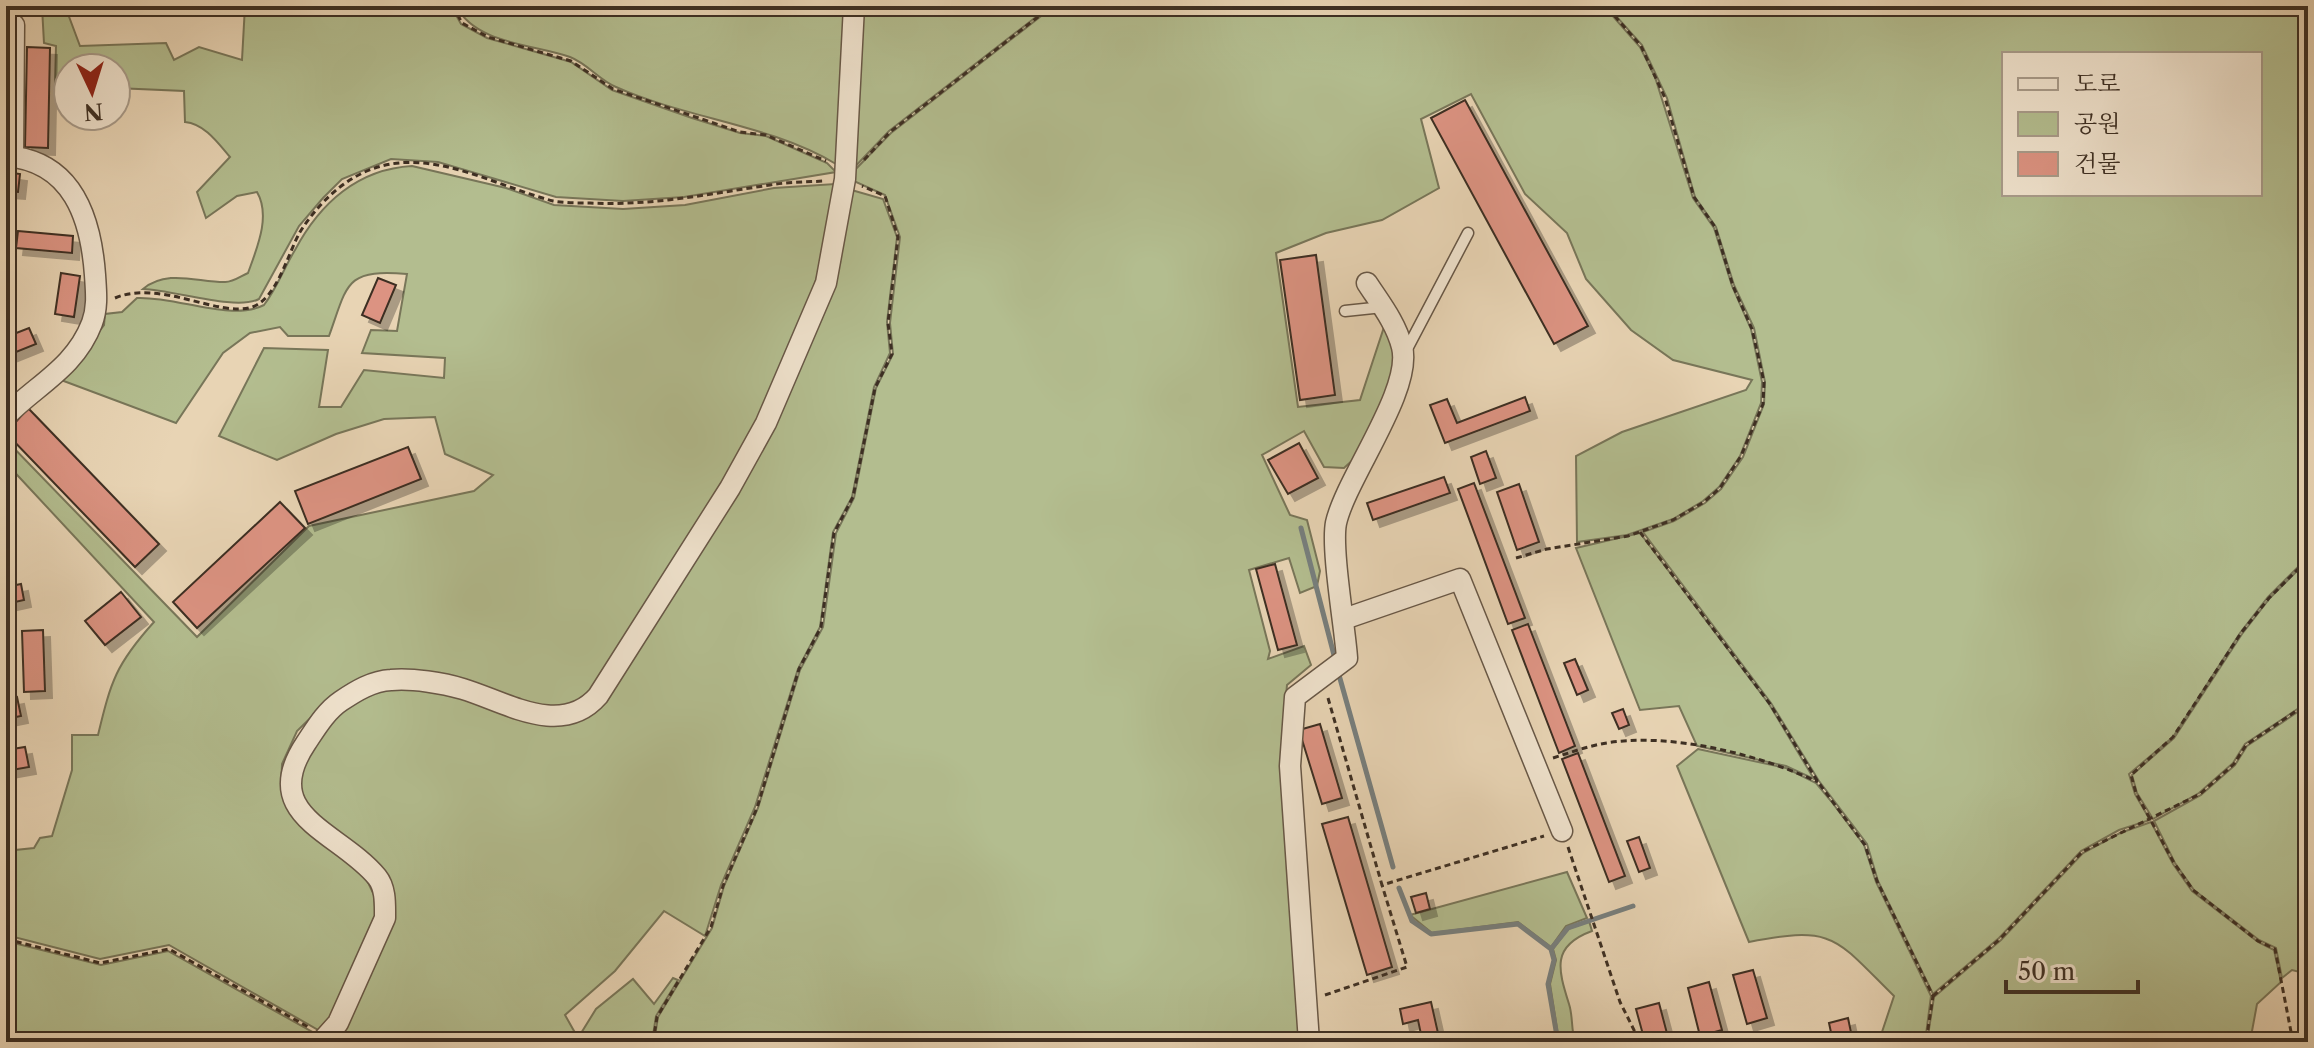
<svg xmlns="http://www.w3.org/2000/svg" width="2314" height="1048" font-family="'Libre Caslon Text','Noto Serif KR',serif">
	<defs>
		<filter id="shadow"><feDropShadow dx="7" dy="7" stdDeviation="0" flood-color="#0004"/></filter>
	</defs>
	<rect width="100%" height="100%" fill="#e8d4b4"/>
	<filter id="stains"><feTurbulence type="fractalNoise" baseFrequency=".0025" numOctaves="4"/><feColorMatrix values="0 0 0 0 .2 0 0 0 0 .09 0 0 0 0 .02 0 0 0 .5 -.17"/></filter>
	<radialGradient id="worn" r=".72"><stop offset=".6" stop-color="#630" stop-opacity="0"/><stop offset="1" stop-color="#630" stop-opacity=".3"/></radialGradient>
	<g fill="#b3bd8f" stroke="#787659" stroke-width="2" fill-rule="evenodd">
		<path d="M 36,6 L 65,6 L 80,46 L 166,43 L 174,60 L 199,47 L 242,60 L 245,6 L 451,6 L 461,24 L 487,38 L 571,62 L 612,90 L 692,118 L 740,133 L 766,136 L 827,163 L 836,172 L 684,197 L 623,201 L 556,197 L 438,162 L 391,159 L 342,179 L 323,198 L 299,226 L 259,299 C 236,311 174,290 143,289 C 167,269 197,282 224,282 C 232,283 241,276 248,273 C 257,248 271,216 257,192 L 237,196 L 206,218 L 197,192 L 230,157 C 218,143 205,124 185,122 L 184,91 L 116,88 L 116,68 L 68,68 L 68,86 L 55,86 L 56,46 L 44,43 L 42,7 Z"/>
		<path d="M 456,6 L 846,6 L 836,164 C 769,124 687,119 616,87 C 599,80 588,64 570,57 C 532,44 476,44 456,6 Z"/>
		<polygon points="857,6 1050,6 889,131 848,174"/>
		<polygon points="1054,6 1604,6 1640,47 1655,77 1693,198 1714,228 1732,286 1751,329 1762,382 1761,403 1740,456 1719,487 1703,501 1673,519 1627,535 1577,542 1576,456 1622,432 1746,390 1752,380 1673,360 1631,330 1586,279 1567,233 1525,194 1471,94 1421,119 1439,188 1382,220 1326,233 1276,253 1298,407 1360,400 1386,321 1399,371 1355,458 1344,468 1324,467 1304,431 1262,455 1290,515 1307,520 1320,571 1317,586 1300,593 1289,558 1249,570 1270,651 1268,659 1304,646 1311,665 1287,685 1285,707 1301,1042 654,1042 658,1017 712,928 724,886 758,808 800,670 823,627 836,533 854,498 876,388 893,354 890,323 900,237 885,195 847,178 891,133"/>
		<path d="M 1607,6 L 2308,6 L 2308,557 L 2268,597 L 2240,633 L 2173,737 L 2129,774 L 2135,794 L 2150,820 L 2119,830 L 2081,851 L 1999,938 L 1933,994 L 1878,881 L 1867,844 L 1819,781 L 1771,703 L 1643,532 L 1674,521 L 1705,503 L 1721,489 L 1743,457 L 1764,404 L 1765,382 L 1754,328 L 1734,285 L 1716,227 L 1695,197 L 1667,98 L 1642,45 ZM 2004,54 L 2260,54 L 2260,194 L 2004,194 Z"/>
		<path d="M 412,166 L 506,188 L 554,205 L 623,209 L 685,205 L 774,188 L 835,184 C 817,370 689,537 593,693 L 561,712 L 418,675 L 333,696 L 297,731 L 282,764 L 281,790 L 291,812 L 364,874 L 374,895 L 376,920 L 334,1018 L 320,1031 L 169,945 L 100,959 L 6,935 L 6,851 L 34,848 L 40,838 L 52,836 L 72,770 L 72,735 L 98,735 C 111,681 116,664 154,622 L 6,463 L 6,440 L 197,637 L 309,526 L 474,491 L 493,475 L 445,454 L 435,417 L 384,419 L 336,434 L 277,460 L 219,436 L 264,348 L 328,350 L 319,407 L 341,407 L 364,370 L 444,378 L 445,358 L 362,353 L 371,330 L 397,331 L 407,274 C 345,269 348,283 329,336 L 288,336 L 280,327 L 250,333 L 223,353 L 176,423 L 61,380 L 104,325 L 105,314 L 122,312 L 137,298 C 177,296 230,322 264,305 C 277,288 284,268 295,250 C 320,203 358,169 412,166 Z"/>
		<polygon points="848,189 883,199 897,237 887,322 890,353 874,387 852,497 833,532 820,627 798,669 755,807 721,885 705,936 664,911 615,971 565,1015 578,1038 596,1009 633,979 654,1004 673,978 678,980 656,1016 652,1042 332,1042 390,909 299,798 300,757 324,722 374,691 417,686 575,720 767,431"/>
		<polygon points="1640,533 1769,704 1814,779 1786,766 1697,746 1679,706 1640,710 1576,548"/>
		<polygon points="2308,560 2308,702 2245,744 2233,763 2199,793 2153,819 2137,793 2132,775 2174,738 2242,634 2270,598"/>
		<polygon points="2308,705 2308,974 2292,970 2282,978 2276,948 2259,940 2194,890 2175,863 2154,821 2201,795 2235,765 2247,746"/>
		<path d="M 1698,749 L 1786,768 L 1816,783 L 1831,801 L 1864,845 L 1876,882 L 1931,996 L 1925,1042 L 1883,1042 L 1881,1035 L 1894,996 C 1835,938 1835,925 1749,942 L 1677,766 Z"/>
		<polygon points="2151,822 2173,864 2192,891 2258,942 2274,950 2281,982 2257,1004 2250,1042 1927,1042 1934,997 2001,940 2083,853 2120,833"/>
		<polygon points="1567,872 1587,918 1566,926 1551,947 1518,922 1432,933 1410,915"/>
		<path d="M 1589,921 L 1592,931 C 1551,946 1558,969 1569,1004 C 1573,1016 1571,1029 1575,1042 L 1559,1042 L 1550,984 L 1556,960 L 1553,949 L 1568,929 Z"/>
		<polygon points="6,941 101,965 168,951 316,1034 290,1042 6,1042"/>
	</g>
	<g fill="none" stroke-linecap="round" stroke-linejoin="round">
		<g stroke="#777f7e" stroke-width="5">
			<polyline points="1301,528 1335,659"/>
			<polyline points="1339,675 1393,867"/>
			<polyline points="1399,888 1412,921 1431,934 1518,924 1551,949 1554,960 1548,984 1558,1042"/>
			<polyline points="1551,949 1568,928 1633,906"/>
		</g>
	</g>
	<g fill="#dc9382" stroke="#3d2f23" stroke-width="2" filter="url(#shadow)">
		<polygon points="27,47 50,48 48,148 25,147"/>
		<polygon points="1465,100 1588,326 1554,344 1431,118"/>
		<polygon points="6,172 20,174 18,192 6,191"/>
		<polygon points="18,231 73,236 72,253 16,248"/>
		<polygon points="1316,255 1335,395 1300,400 1280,260"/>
		<polygon points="61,273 80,276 74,317 55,314"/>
		<polygon points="378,278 396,285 380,323 362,315"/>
		<polygon points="29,328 36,344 6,356 6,337"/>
		<polygon points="1525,397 1530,411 1445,443 1430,405 1447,399 1457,423"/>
		<polygon points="28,408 159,544 135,567 6,433"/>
		<polygon points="1299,443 1318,478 1288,494 1268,460"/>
		<polygon points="408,447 421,479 308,524 295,491"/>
		<polygon points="1486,451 1496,478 1480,484 1471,457"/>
		<polygon points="1444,477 1450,493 1373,520 1367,503"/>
		<polygon points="1474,483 1525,618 1508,624 1458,489"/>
		<polygon points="1519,484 1539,542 1517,550 1497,492"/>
		<polygon points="280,502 305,528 197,628 173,602"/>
		<polygon points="1275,564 1297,645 1278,650 1256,569"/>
		<polygon points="21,584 24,600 6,604 6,587"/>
		<polygon points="121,592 141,617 105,645 85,621"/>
		<polygon points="1528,624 1575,746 1559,753 1512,630"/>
		<polygon points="43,630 45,691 24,692 22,631"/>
		<polygon points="1575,659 1588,690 1577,695 1564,663"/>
		<polygon points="17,697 21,716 6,719 6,699"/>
		<polygon points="1623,709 1629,725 1619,729 1612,713"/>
		<polygon points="1320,724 1342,798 1322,804 1299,730"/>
		<polygon points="25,747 29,767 6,771 6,750"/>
		<polygon points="1578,753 1625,876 1609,882 1562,759"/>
		<polygon points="1348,817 1392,967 1367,975 1322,824"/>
		<polygon points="1639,837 1650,868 1639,872 1627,841"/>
		<polygon points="1426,893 1430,909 1416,913 1411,897"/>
		<polygon points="1753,970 1767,1018 1747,1024 1733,975"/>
		<polygon points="1709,982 1722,1030 1700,1036 1688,988"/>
		<polygon points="1431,1002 1440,1042 1411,1042 1422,1039 1418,1020 1403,1024 1400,1009"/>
		<polygon points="1659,1003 1669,1041 1645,1042 1636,1009"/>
		<polygon points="1848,1018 1853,1042 1833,1042 1829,1023"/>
	</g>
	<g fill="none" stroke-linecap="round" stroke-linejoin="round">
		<defs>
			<g id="service">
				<polyline points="1345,311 1383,307"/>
				<polyline points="1406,351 1468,233"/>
			</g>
			<g id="minor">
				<polyline points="6,24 14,25 13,156"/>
				<path d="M 6,156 C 73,161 91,219 95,275 C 96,291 98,307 92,323 C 75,368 36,385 6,416"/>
				<polyline points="1344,619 1460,579 1562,831"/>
				<path d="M 321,1042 L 338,1023 L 385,918 C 385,905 386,888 377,877 C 339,831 257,816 306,743 C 316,728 326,711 341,701 C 356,691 372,681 391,680 C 412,678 443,683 463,689 C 506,702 561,738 598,696 L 730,488 L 766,423 L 826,283 L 845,179 L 854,6"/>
				<path d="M 1309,1042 L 1290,766 L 1295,697 L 1347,658 C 1345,628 1331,549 1336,523 C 1346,478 1413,390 1402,347 C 1396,323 1380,303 1367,283"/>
			</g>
		</defs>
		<use href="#service" stroke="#685847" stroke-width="13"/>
		<use href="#minor" stroke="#685847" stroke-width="23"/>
		<g stroke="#3d2f23" stroke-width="3" stroke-dasharray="6 4" stroke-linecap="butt">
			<polyline points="453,6 462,23 488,37 571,61 613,89 740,132 766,135 826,161"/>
			<polyline points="864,160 890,132 1052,6"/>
			<path d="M 115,298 C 160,279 219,318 252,307 C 277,299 288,253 300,232 C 317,205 342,180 372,169 C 432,147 495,186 553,201 C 565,203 578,203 590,203 C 652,206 708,194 770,185 C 788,182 806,182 824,181"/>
			<polyline points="1640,532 1770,704 1818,782 1865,845 1877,881 1933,996 1926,1042"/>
			<polyline points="1516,558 1547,549 1628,536 1673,520 1704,502 1720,488 1741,456 1763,404 1764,382 1752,329 1733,286 1715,227 1694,197 1665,98 1641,46 1606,6"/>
			<polyline points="1328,698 1382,885 1544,836"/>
			<path d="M 1553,758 C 1569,753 1585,747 1601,744 C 1667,731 1758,754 1818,782"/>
			<polyline points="1568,847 1620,1002 1640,1042"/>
			<polyline points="6,939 100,963 169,949 310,1028"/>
			<polyline points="1325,995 1407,967 1382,885"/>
			<polyline points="1933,996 2000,939 2082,852 2200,794 2234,764 2246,745 2308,703"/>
			<polyline points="653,1042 657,1017 711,927 723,886 757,808 799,669 821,627 834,533 853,497 875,388 892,354 888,323 898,237 885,196 862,186"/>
			<polyline points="1720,1042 1736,1038 1737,1042"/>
			<polyline points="2293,1042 2275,949 2258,941 2193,890 2174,863 2136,793 2131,775 2173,737 2241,633 2269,598 2308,559"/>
		</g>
		<use href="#service" stroke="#f0e3ce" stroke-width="10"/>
		<use href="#minor" stroke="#f0e3ce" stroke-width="20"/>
	</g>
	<rect width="2314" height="1048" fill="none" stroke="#e8d4b4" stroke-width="32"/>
	<rect x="8" y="8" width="2298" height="1032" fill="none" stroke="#3d2f23" stroke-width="4"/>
	<rect x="16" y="16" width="2282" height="1016" fill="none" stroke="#3d2f23" stroke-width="2"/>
	<rect x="2002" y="52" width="260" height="144" fill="#f0e3ce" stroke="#a89b8a" stroke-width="2"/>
	<rect x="2018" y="78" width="40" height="12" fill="#f0e3ce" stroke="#a89b8a" stroke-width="2"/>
	<text x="2074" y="92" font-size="24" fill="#3d2f23">도로</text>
	<rect x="2018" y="112" width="40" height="24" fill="#b3bd8f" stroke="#a89b8a" stroke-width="2"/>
	<text x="2074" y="132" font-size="24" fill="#3d2f23">공원</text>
	<rect x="2018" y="152" width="40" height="24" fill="#dc9382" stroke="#a89b8a" stroke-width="2"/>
	<text x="2074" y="172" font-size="24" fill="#3d2f23">건물</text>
	<g transform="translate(92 92) rotate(176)"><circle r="38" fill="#f0e3ce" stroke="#a89b8a" stroke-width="2"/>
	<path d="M0-6L14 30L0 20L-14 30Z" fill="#8f2418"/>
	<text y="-12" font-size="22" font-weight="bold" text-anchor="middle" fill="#3d2f23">N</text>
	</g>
	<path d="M2006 980v12h132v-12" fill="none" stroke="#3d2f23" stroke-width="4"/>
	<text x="2018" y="980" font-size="24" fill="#3d2f23" stroke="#f0e3ce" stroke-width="6" paint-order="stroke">50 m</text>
	<rect width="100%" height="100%" filter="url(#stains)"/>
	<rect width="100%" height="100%" fill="url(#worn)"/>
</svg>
